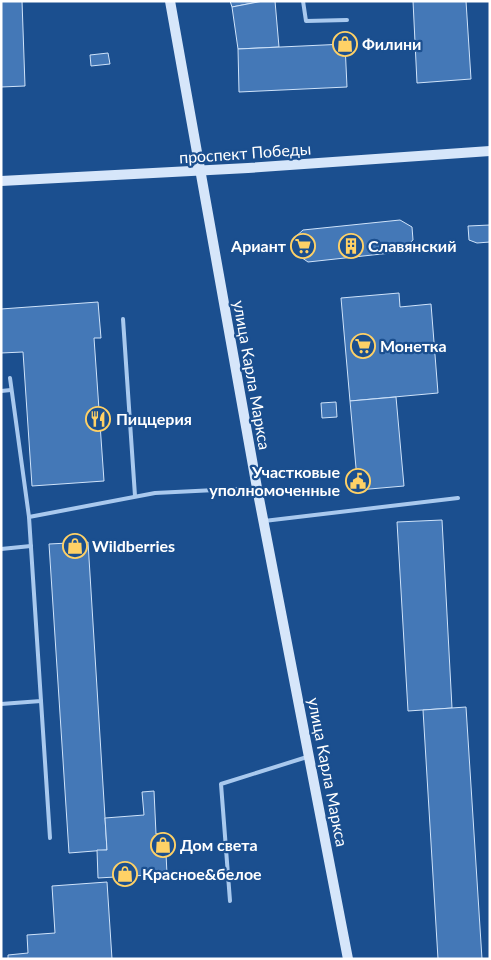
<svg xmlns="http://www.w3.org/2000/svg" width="491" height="960" font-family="Lato,sans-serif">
	<rect width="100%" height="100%" fill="#1b4f8f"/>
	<g fill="#4478b7" stroke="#cfe3fa">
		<polygon points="1,1 22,1 25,86 1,87"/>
		<polygon points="230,1 263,1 232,7"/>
		<polygon points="263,1 275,1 279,47 238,49 232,7"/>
		<polygon points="413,1 466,1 471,79 417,83"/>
		<polygon points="345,44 347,87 239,92 238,49"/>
		<polygon points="108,53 110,64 91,66 90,55"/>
		<polygon points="400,220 412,227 413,240 400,252 308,262 295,253 294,238 303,230"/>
		<polygon points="490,225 490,242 477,243 469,240 468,226"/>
		<polygon points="399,293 400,307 431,304 438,393 350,401 341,298"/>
		<polygon points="98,302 101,338 94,338 104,481 32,486 23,352 1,353 1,309"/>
		<polygon points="396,397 404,486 358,490 350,401"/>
		<polygon points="336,402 337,417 322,418 321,403"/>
		<polygon points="442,520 452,708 408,711 397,522"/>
		<polygon points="88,542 107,850 69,853 49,544"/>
		<polygon points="466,707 482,959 438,959 423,710"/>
		<polygon points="154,791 156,834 165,833 167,874 98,878 97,850 107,850 105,818 144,815 142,792"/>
		<polygon points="107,882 112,959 8,959 8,955 28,953 27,935 55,933 52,886"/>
	</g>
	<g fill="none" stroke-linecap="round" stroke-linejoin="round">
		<g stroke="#a9c9ee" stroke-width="4">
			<polyline points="303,1 306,21 347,20"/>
			<polyline points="123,319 135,496"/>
			<polyline points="10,378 29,517"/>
			<polyline points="1,391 11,390"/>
			<polyline points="264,521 458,498"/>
			<polyline points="1,549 31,546"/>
			<polyline points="41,701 50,838"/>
			<polyline points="1,704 41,701 29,517 155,493 257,488"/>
			<polyline points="230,901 221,784 307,757"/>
		</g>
		<g stroke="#d6e6fa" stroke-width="10">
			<polyline points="170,1 257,488 348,959"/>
			<polyline points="1,181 248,168 490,151"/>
		</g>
	</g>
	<defs>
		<symbol id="shop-ring" viewBox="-11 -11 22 22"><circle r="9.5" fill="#1b4f8f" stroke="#ffd166" stroke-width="1.5"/><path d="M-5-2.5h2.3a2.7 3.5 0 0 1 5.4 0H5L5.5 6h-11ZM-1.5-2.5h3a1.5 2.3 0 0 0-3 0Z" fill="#ffd166"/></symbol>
		<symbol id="supermarket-ring" viewBox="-11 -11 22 22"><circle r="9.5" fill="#1b4f8f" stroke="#ffd166" stroke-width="1.5"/><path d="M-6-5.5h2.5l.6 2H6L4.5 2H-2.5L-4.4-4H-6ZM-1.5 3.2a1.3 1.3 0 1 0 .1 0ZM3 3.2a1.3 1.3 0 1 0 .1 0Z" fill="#ffd166"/></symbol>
		<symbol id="building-ring" viewBox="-11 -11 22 22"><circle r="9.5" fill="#1b4f8f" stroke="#ffd166" stroke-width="1.5"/><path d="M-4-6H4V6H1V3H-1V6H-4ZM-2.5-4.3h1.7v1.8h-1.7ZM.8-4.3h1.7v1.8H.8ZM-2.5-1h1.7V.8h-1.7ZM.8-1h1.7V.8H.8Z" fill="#ffd166"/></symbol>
		<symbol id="restaurant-ring" viewBox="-11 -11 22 22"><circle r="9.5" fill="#1b4f8f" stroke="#ffd166" stroke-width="1.5"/><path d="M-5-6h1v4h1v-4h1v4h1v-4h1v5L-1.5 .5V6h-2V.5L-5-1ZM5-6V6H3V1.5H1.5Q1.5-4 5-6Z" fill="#ffd166"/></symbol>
		<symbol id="civic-ring" viewBox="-11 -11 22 22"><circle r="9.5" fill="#1b4f8f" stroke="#ffd166" stroke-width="1.5"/><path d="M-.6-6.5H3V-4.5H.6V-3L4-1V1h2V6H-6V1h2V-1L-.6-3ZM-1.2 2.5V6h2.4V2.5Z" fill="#ffd166"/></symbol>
	</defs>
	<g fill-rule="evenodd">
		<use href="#shop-ring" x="331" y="30" width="28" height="28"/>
		<use href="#supermarket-ring" x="289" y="232" width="28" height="28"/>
		<use href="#building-ring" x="337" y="232" width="28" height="28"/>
		<use href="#supermarket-ring" x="349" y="332" width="28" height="28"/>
		<use href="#restaurant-ring" x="84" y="405" width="28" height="28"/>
		<use href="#civic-ring" x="344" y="467" width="28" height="28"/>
		<use href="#shop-ring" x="61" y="532" width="28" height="28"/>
		<use href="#shop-ring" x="149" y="831" width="28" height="28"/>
		<use href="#shop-ring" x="111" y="860" width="28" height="28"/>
	</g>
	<g text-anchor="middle" stroke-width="4.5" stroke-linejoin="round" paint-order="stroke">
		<g font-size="16" font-weight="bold" fill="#fff" stroke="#1b4f8f" text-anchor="start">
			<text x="362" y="50">Филини</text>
			<text x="286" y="252" text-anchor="end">Ариант</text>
			<text x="368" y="252">Славянский</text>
			<text x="380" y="352">Монетка</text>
			<text x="116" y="425">Пиццерия</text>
			<text x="340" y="478" text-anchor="end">Участковые<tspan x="340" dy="18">уполномоченные</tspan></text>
			<text x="92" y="552">Wildberries</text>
			<text x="180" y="851">Дом света</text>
			<text x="142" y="880">Красное&amp;белое</text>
		</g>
		<g font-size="16" fill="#fff" stroke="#1b4f8f">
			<text transform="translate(245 153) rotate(-4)" y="6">проспект Победы</text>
			<text transform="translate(252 375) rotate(80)" y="6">улица Карла Маркса</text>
			<text transform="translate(328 772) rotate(79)" y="6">улица Карла Маркса</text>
		</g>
	</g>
	<rect width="491" height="960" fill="none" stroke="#ffffff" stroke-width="5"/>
</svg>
